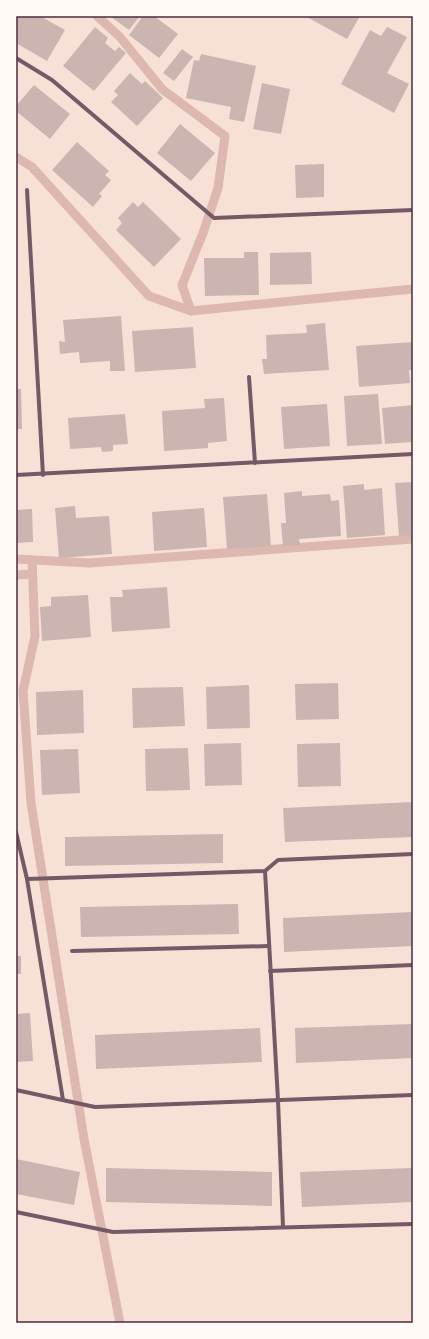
<svg xmlns="http://www.w3.org/2000/svg" width="429" height="1339" font-family="Roboto,sans-serif">
	<rect width="100%" height="100%" fill="#f7e1d7"/>
	<g fill="none" stroke-linecap="round" stroke-linejoin="round">
		<g stroke="#dcb8b0" stroke-width="9">
			<polyline points="97,16 120,37 162,89 225,136 218,188 203,233 182,285 191,311"/>
			<polyline points="16,157 32,167 149,296 191,311 413,289"/>
			<polyline points="16,559 89,563 413,539"/>
			<polyline points="32,560 35,636 23,691 31,803 84,1139 120,1323"/>
			<polyline points="16,575 32,574"/>
		</g>
	</g>
	<g fill="#ccb4b1">
		<polygon points="16,16 40,16 65,30 47,61 16,43"/>
		<polygon points="110,16 140,16 129,30"/>
		<polygon points="143,16 154,16 178,34 159,58 129,35"/>
		<polygon points="305,16 360,16 347,39"/>
		<polygon points="95,27 108,38 105,43 115,51 119,47 126,53 94,91 63,66"/>
		<polygon points="387,27 407,37 387,73 409,84 394,113 341,84 370,30 381,36"/>
		<polygon points="182,49 193,57 174,81 163,73"/>
		<polygon points="201,54 256,66 244,122 229,119 231,107 186,98 194,60 199,61"/>
		<polygon points="130,73 142,84 145,81 163,98 137,126 111,102 118,95 114,91"/>
		<polygon points="262,83 290,89 281,134 253,129"/>
		<polygon points="34,85 70,114 50,139 16,111 16,106"/>
		<polygon points="180,124 215,153 191,181 157,153"/>
		<polygon points="77,142 109,171 105,175 111,180 99,194 102,196 93,207 52,170"/>
		<polygon points="324,164 324,197 296,198 295,165"/>
		<polygon points="133,202 138,207 143,202 181,239 154,267 116,230 122,223 118,218"/>
		<polygon points="244,252 258,252 259,295 205,296 204,258 244,258"/>
		<polygon points="311,252 312,284 270,285 270,253"/>
		<polygon points="121,316 125,371 110,371 110,361 80,363 79,352 60,354 59,341 65,342 63,320"/>
		<polygon points="325,323 329,370 264,374 262,359 267,359 266,335 307,333 306,325"/>
		<polygon points="193,327 196,368 135,372 132,331"/>
		<polygon points="413,342 413,370 409,370 410,383 359,387 356,346"/>
		<polygon points="16,389 21,389 22,429 16,429"/>
		<polygon points="378,394 382,444 347,446 344,396"/>
		<polygon points="224,398 227,441 208,443 208,448 164,451 162,411 205,408 204,399"/>
		<polygon points="327,404 330,446 284,449 281,407"/>
		<polygon points="413,405 413,442 385,444 382,408"/>
		<polygon points="125,414 128,444 113,445 113,451 102,452 101,447 70,449 68,418"/>
		<polygon points="413,482 413,535 399,536 395,483"/>
		<polygon points="364,484 364,490 382,488 385,535 347,538 343,486"/>
		<polygon points="302,491 302,496 330,494 331,501 339,500 341,536 299,539 300,545 283,546 281,523 286,523 284,493"/>
		<polygon points="267,494 271,546 227,549 223,497"/>
		<polygon points="75,506 76,518 109,516 112,554 59,558 55,508"/>
		<polygon points="204,508 207,547 154,551 152,512"/>
		<polygon points="32,509 33,542 16,543 16,510"/>
		<polygon points="167,587 170,628 112,632 110,597 123,597 122,590"/>
		<polygon points="88,595 91,637 42,641 40,607 51,606 51,597"/>
		<polygon points="338,683 339,719 296,720 295,684"/>
		<polygon points="249,685 250,728 207,729 206,687"/>
		<polygon points="183,687 185,726 133,728 132,688"/>
		<polygon points="83,690 84,733 37,735 36,692"/>
		<polygon points="241,743 242,785 205,786 204,744"/>
		<polygon points="340,743 341,786 298,787 297,744"/>
		<polygon points="188,748 190,790 146,791 145,749"/>
		<polygon points="78,749 80,793 42,795 40,750"/>
		<polygon points="413,802 413,837 285,842 283,808"/>
		<polygon points="223,834 223,863 65,866 65,837"/>
		<polygon points="238,904 239,934 81,937 80,907"/>
		<polygon points="413,912 413,946 284,952 283,918"/>
		<rect x="16" y="956" width="5" height="18"/>
		<polygon points="30,1013 33,1061 16,1062 16,1014"/>
		<polygon points="413,1024 413,1058 296,1063 295,1028"/>
		<polygon points="260,1028 262,1062 96,1069 95,1035"/>
		<polygon points="16,1159 80,1172 74,1205 16,1194"/>
		<polygon points="106,1168 272,1172 272,1206 106,1202"/>
		<polygon points="413,1168 413,1202 302,1207 300,1172"/>
	</g>
	<g fill="none" stroke-linecap="round" stroke-linejoin="round">
		<g stroke="#755966" stroke-width="4">
			<polyline points="16,58 52,80 214,218 413,210"/>
			<polyline points="27,190 43,475"/>
			<polyline points="249,377 255,463"/>
			<polyline points="16,475 413,454"/>
			<polyline points="16,832 27,879 63,1100"/>
			<polyline points="265,871 278,1100 283,1227"/>
			<polyline points="27,879 265,871 278,860 413,854"/>
			<polyline points="72,951 269,946"/>
			<polyline points="270,971 413,965"/>
			<polyline points="16,1090 95,1107 413,1095"/>
			<polyline points="16,1212 113,1232 413,1224"/>
		</g>
	</g>
	<rect width="429" height="1339" fill="none" stroke="#fffaf5" stroke-width="34"/>
	<rect x="17" y="17" width="395" height="1305" fill="none" stroke="#4a2c40" stroke-width="1.5"/>
</svg>
